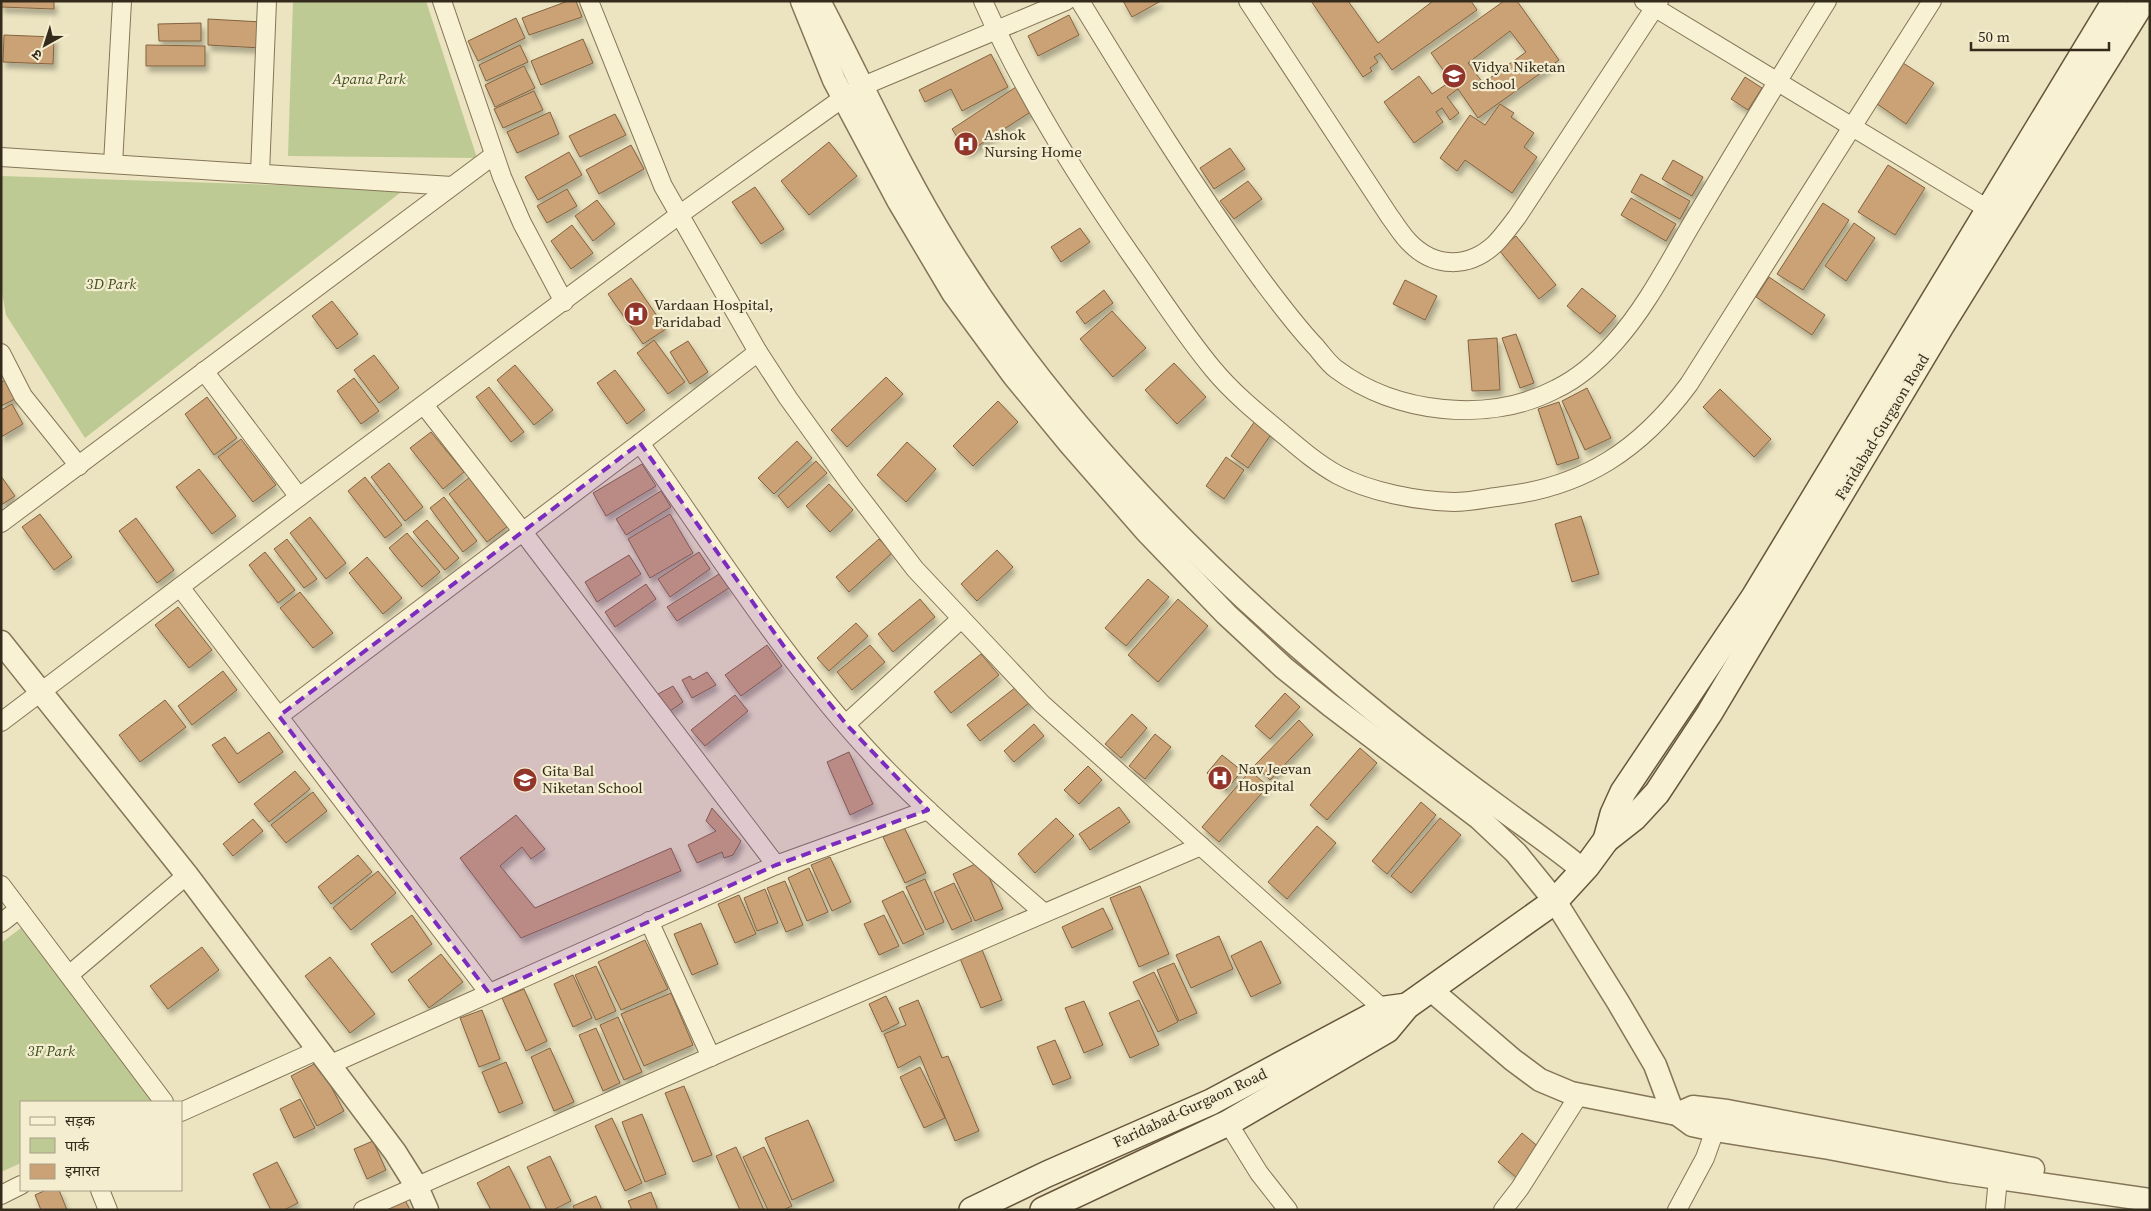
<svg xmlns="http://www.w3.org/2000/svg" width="2151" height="1211" font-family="'Source Serif 4','Noto Sans Devanagari',serif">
	<defs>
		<filter id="shadow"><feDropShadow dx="3" dy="5.5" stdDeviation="2.5" flood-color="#0004"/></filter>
	</defs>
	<rect width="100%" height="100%" fill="#ece4c0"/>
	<g fill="#beca94">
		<polygon points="293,1 426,1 477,158 288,156"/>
		<polygon points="1,176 405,189 85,438 6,315 1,287"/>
		<polygon points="21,928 153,1102 21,1102 21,1163 1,1172 1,943"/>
	</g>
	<g fill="#caa276" stroke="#83623f" fill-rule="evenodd" filter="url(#shadow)">
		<polygon points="1,1 54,1 54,9 1,7"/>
		<polygon points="568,1 576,1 582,17 529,35 522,18"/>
		<polygon points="1123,1 1161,1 1132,17"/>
		<polygon points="1311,1 1348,1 1378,43 1433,1 1471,1 1477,10 1392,70 1380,53 1374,57 1378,62 1370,68 1372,71 1363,77"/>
		<path d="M 1504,1 L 1517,1 L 1559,60 L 1478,118 L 1458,89 L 1447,97 L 1459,113 L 1450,120 L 1442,108 L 1436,112 L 1443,122 L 1414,143 L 1384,102 L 1419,76 L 1432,94 L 1451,81 L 1431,53 ZM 1510,31 L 1526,52 L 1483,83 L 1468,63 Z"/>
		<polygon points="1069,15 1079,35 1038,56 1028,36"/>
		<polygon points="516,18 525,38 478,61 468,41"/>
		<polygon points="208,19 262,22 261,48 208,45"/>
		<polygon points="201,23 201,41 159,41 158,24"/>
		<polygon points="4,35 54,37 53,64 3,62"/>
		<polygon points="583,39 593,63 541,85 531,61"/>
		<polygon points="146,45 205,46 205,66 146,66"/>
		<polygon points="520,45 528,62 486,81 479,65"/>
		<polygon points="991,54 1008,87 962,111 951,89 925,102 919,90"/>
		<polygon points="1900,61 1934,83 1906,124 1873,101"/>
		<polygon points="524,66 535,88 495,107 485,85"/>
		<polygon points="1745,77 1762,88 1748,110 1731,99"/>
		<polygon points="1016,87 1032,111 967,153 952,129"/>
		<polygon points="534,91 543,110 503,128 494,109"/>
		<polygon points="1500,104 1514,113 1511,117 1534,133 1524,147 1537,157 1512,193 1465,160 1457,171 1440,158 1470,115 1485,125"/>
		<polygon points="550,112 559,134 517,153 507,132"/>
		<polygon points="615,114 626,135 580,157 569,136"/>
		<polygon points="829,142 857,176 809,215 781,181"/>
		<polygon points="631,145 644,169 599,194 586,170"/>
		<polygon points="1230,148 1245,169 1214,189 1200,168"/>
		<polygon points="569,152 582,175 538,200 525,177"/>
		<polygon points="1673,160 1703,177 1692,196 1662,179"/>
		<polygon points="1888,165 1925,188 1895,235 1858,212"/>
		<polygon points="1641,174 1690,201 1680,219 1631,192"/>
		<polygon points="1248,181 1262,199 1234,219 1220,201"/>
		<polygon points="755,187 784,229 761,244 732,202"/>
		<polygon points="567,189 577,206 547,223 537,206"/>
		<polygon points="1631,198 1676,224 1666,241 1621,215"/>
		<polygon points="597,200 615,224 593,241 575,216"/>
		<polygon points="1823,203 1849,220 1803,290 1777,274"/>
		<polygon points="1854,223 1875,238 1846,281 1825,266"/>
		<polygon points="572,225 593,253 571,269 551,241"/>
		<polygon points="1080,228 1090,242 1061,262 1051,247"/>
		<polygon points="1516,236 1556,285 1539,299 1499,250"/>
		<polygon points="1769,277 1825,315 1812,335 1756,297"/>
		<polygon points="631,278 666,329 643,344 608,294"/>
		<polygon points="1405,280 1437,296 1425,320 1393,304"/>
		<polygon points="1582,288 1616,316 1600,334 1567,306"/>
		<polygon points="1104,290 1113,303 1085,324 1076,312"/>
		<polygon points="332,301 358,334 337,349 312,316"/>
		<polygon points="1112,311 1146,348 1113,377 1080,339"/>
		<polygon points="1516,334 1534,383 1520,388 1502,338"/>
		<polygon points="1497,338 1500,390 1472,391 1468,340"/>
		<polygon points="654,340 685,382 668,394 637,353"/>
		<polygon points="688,341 708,372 690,384 670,352"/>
		<polygon points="374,355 399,388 379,403 354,370"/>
		<polygon points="1174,363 1206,397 1177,424 1145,390"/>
		<polygon points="515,365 553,410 534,425 497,380"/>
		<polygon points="615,370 645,410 627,424 597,383"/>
		<polygon points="886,377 903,394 847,447 831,430"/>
		<polygon points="354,378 379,411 361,424 337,391"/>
		<polygon points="8,379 17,398 1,406 1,382"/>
		<polygon points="489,387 524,432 511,442 476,397"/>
		<polygon points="1587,388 1611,438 1585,450 1562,401"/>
		<polygon points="1720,389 1771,439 1754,457 1703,407"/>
		<polygon points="207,397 237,438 214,455 185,414"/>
		<polygon points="998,401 1018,422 973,466 953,446"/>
		<polygon points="1559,402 1579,458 1557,465 1538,409"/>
		<polygon points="12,404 23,424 1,437 1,410"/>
		<polygon points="1257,418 1274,430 1248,468 1231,456"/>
		<polygon points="431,432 464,472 443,489 410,448"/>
		<polygon points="241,439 276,485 253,502 218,457"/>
		<polygon points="797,441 812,458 774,494 758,478"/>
		<polygon points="907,442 936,469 906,502 877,475"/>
		<polygon points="1226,457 1244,470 1224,499 1206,486"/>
		<polygon points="816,461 827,473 788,508 778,496"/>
		<polygon points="389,463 423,507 405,521 371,477"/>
		<polygon points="642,464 656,486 606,516 593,493"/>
		<polygon points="199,469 236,516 212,534 176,487"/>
		<polygon points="1,476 15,496 1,505"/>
		<polygon points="365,477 402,525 385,538 348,491"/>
		<polygon points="470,477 508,526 487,542 449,494"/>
		<polygon points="829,484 853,510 830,532 806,506"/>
		<polygon points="661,491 671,507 626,535 616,519"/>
		<polygon points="444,497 477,541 463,552 430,508"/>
		<polygon points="40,514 72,557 54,570 22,527"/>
		<polygon points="670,514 693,553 650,578 628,539"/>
		<polygon points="1581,516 1599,574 1572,582 1555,524"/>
		<polygon points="310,517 346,563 326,579 290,533"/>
		<polygon points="136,518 174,570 157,583 119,531"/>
		<polygon points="427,520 459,558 445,570 413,532"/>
		<polygon points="407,533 440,572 422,587 389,548"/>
		<polygon points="287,539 317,579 304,588 274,549"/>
		<polygon points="879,539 892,553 849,592 836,577"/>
		<polygon points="997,550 1013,567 977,601 961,584"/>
		<polygon points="265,552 295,590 278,603 249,565"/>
		<polygon points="699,552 710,569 670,597 658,579"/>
		<polygon points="629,555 641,574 597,602 585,582"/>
		<polygon points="367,557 402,598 383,614 349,573"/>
		<polygon points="719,574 729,588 677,621 667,607"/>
		<polygon points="1148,579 1169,597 1126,646 1105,628"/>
		<polygon points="646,584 656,599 615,627 605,612"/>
		<polygon points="300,592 333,633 313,648 280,608"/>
		<polygon points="920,599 935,617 893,652 878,634"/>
		<polygon points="1178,599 1208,626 1158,682 1128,655"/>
		<polygon points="178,607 212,650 189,668 155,625"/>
		<polygon points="856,623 868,636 829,671 817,658"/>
		<polygon points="767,645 782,666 741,696 725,675"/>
		<polygon points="870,645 885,662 852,690 837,672"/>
		<polygon points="981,654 999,675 951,713 934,692"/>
		<polygon points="223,671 237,690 192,725 178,706"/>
		<polygon points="707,672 716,685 692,698 682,680 690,676 693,680"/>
		<polygon points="1020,684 1033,700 980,741 967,725"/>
		<polygon points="673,686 683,702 670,711 658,694"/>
		<polygon points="1285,693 1300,707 1270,739 1255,726"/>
		<polygon points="735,695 748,711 705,746 691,730"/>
		<polygon points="165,700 186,727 140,762 119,735"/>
		<polygon points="1132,714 1147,728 1121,758 1105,744"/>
		<polygon points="1299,720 1313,735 1270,780 1255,765"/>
		<polygon points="1034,724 1044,736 1014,762 1004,751"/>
		<polygon points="269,732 283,752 239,783 212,745 225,737 237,754"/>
		<polygon points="1155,734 1171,747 1145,779 1129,766"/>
		<polygon points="1360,748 1377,763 1327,820 1310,805"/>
		<polygon points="849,752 873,804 850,815 827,762"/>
		<polygon points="1222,755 1242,771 1226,790 1207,773"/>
		<polygon points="1088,766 1102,780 1079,804 1064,790"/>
		<polygon points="295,771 310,789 269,822 254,804"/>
		<polygon points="1250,771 1268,786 1219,842 1202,827"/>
		<polygon points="313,792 327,811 286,843 271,825"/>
		<polygon points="1421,802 1436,815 1387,874 1372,861"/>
		<polygon points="1119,807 1130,822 1090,850 1079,834"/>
		<polygon points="712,808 741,841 733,855 724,858 722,852 697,863 688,845 716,831 706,821"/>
		<polygon points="516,815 545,849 531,859 522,847 500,866 535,908 671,848 681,871 521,938 460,858"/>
		<polygon points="1056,818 1074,836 1035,873 1018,854"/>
		<polygon points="1440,818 1461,835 1411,893 1391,876"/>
		<polygon points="253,819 263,831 233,856 223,844"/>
		<polygon points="1317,826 1336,843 1287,899 1268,882"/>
		<polygon points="904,827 926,873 905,883 883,837"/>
		<polygon points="358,855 372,872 331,904 318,887"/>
		<polygon points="830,857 851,902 832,911 811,865"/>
		<polygon points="982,861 1003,909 975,921 953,874"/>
		<polygon points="809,868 828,912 807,921 788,878"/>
		<polygon points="378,871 396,893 351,930 333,908"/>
		<polygon points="925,879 944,922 926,930 906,887"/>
		<polygon points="785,881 803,925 786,932 767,888"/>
		<polygon points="954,883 972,921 952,930 934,892"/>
		<polygon points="1140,886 1169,954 1139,967 1110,898"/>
		<polygon points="765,889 778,923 757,931 744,898"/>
		<polygon points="903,891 924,934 903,944 882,901"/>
		<polygon points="739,895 756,934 735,943 718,904"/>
		<polygon points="1103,908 1113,929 1072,948 1062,927"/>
		<polygon points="412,915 432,944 392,973 371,944"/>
		<polygon points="884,915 899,946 879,955 864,924"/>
		<polygon points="701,923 718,964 692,975 674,934"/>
		<polygon points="1219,936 1233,969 1191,988 1176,955"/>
		<polygon points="645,940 668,989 621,1010 598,962"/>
		<polygon points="1261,941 1281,983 1251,997 1231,956"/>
		<polygon points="202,947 219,970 168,1009 150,986"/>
		<polygon points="981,947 1002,1000 981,1008 959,956"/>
		<polygon points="441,954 463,982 429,1008 408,980"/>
		<polygon points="330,957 375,1014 350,1033 305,976"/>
		<polygon points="1174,963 1197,1013 1179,1021 1157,970"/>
		<polygon points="596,966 616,1011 596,1020 575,975"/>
		<polygon points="1154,972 1178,1022 1158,1032 1133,982"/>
		<polygon points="573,975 592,1018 573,1027 554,984"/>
		<polygon points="524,989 547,1041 526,1051 502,998"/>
		<polygon points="671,993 693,1045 644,1066 621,1014"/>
		<polygon points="886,996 899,1023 882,1032 869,1004"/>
		<polygon points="918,1000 942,1058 948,1056 979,1131 955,1141 920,1056 898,1068 884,1034 906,1025 899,1008"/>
		<polygon points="1139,1000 1159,1045 1130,1058 1109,1013"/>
		<polygon points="1084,1001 1103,1045 1084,1053 1065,1008"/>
		<polygon points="482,1010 500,1059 479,1067 460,1018"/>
		<polygon points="618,1017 642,1072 624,1080 600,1025"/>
		<polygon points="596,1028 620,1083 603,1091 579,1035"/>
		<polygon points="1055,1040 1071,1078 1053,1085 1037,1047"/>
		<polygon points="550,1048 574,1102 554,1111 531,1057"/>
		<polygon points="318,1062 344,1111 317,1126 291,1076"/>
		<polygon points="506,1062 523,1103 499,1113 482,1072"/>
		<polygon points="920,1067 945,1118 924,1128 900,1077"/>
		<polygon points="684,1086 712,1155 693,1162 665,1093"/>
		<polygon points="300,1099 315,1128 294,1138 280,1109"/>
		<polygon points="642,1114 666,1174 645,1182 622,1122"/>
		<polygon points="612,1118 642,1183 625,1191 595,1126"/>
		<polygon points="808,1120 834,1181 792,1200 765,1138"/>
		<polygon points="1522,1133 1541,1149 1517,1178 1498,1162"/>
		<polygon points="373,1141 386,1170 367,1179 354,1149"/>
		<polygon points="736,1147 764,1210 740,1210 716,1156"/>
		<polygon points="764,1147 792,1206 783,1210 768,1210 743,1157"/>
		<polygon points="550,1156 571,1201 553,1210 547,1210 527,1167"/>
		<polygon points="277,1162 298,1203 284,1210 271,1210 253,1174"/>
		<polygon points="509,1166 531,1210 491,1210 477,1183"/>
		<polygon points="46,1190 59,1190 67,1210 41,1210 35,1195"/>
		<polygon points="651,1192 658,1210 632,1210 628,1201"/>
		<polygon points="403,1196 410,1210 384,1210"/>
		<polygon points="596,1196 602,1210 575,1210 573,1206"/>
	</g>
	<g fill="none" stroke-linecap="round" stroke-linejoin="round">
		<defs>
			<g id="minor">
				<polyline points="442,1 502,177 522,223 564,302"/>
				<polyline points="589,1 663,186 758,352 788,398 852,487 915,569 1042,704 1392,1017"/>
				<path d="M 983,1 C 1023,91 1076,175 1131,255 C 1158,293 1183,333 1213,369 C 1232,392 1255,411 1278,430 C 1297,446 1316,463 1338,475 C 1370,492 1417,501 1454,502 C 1470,502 1487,498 1503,496 C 1584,487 1641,449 1689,384 L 1932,1"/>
				<path d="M 1080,1 C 1138,96 1196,190 1261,279 C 1279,303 1296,326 1316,347 C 1322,354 1328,363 1336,369 C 1396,414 1489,424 1556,389 C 1579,378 1598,361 1615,342 C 1648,305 1671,258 1697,215 C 1740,143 1783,72 1827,1"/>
				<path d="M 1248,1 L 1390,217 C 1396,225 1402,235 1409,242 C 1434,268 1468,269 1495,244 C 1503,236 1510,226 1517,217 L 1659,1"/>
				<polyline points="1644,1 1988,209"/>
				<polyline points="1,157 452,186"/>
				<polyline points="113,164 122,1"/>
				<polyline points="260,173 267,1"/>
				<polyline points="1,353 23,396 79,466"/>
				<polyline points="204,371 299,497"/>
				<polyline points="424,405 523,532 776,865"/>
				<path d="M 640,443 C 716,551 788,666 879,762 C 931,816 988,864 1044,913"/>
				<polyline points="1,523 494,155"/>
				<polyline points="180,587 489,993"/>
				<polyline points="279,716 640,443 758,352"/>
				<polyline points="1,722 299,497 679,215 843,98 863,86 1066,1"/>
				<polyline points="846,724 961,619"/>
				<polyline points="1,885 164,1102"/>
				<polyline points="649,921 711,1057"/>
				<polyline points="1,923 19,909"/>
				<polyline points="69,975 187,875"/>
				<polyline points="329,1065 776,865 928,810"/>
				<polyline points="181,1112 318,1050"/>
				<polyline points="1228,1123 1259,1173 1288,1210"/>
				<polyline points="100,1190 108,1210"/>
				<polyline points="1,1195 21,1185"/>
				<polyline points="363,1210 740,1044 1201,846"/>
				<polyline points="1503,1210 1520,1188 1579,1095"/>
				<polyline points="1677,1210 1705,1158 1715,1130"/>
				<polyline points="1995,1210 1998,1178"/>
			</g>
			<g id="tertiary">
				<polyline points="802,1 834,80 899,202 953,293 1014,376 1070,444 1146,531 1226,614 1284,668 1330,705 1479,818 1516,853 1555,901 1618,1002 1655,1065 1673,1113"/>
				<path d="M 819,1 C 862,83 899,167 948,246 C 1045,405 1177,543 1318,664 C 1377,715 1440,764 1503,810 C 1530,830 1558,849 1583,870"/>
				<polyline points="1,642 187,875 395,1152 417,1187 427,1210"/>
				<polyline points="1430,989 1513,1060 1540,1080 1571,1093 1677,1114 1692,1125 1715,1130 1829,1148 1950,1171 2150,1200"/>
				<polyline points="1677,1114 1693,1107 1727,1111 2033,1169"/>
			</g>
			<g id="secondary">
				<polyline points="1606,840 1613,814 1623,792 1754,597 2115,1"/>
				<polyline points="972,1210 1047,1174 1211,1102 1385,1009 1407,1006"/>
				<polyline points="1043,1210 1228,1123 1387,1030 1407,1006 1555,901 1587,866 1606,840 1634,818 1657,793 1709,714 1941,326 2143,1"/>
			</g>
		</defs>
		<use href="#minor" stroke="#857558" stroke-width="20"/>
		<use href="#tertiary" stroke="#857558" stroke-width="25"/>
		<use href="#secondary" stroke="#66563c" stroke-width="28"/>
		<use href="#minor" stroke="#f8f1d3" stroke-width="18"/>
		<use href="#tertiary" stroke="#f8f1d3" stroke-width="22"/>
		<use href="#secondary" stroke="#f8f1d3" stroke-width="25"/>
	</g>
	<path fill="#7b2cbf" fill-opacity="0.2" stroke="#7b2cbf" stroke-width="4" stroke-dasharray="10 6" stroke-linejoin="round" d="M 640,443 L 783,645 L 846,724 L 928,810 L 776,865 L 489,993 L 279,716 Z"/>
	<defs>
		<symbol id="school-disc" viewBox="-11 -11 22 22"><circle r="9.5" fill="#92352a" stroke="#f4edcf"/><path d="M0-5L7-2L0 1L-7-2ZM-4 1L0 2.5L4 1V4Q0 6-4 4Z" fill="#fff"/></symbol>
		<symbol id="hospital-disc" viewBox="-11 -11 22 22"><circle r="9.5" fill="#92352a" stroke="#f4edcf"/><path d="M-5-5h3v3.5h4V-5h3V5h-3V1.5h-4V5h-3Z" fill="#fff"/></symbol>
	</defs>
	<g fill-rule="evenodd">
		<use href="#school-disc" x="1440" y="62" width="28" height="28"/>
		<use href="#hospital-disc" x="952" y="130" width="28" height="28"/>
		<use href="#hospital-disc" x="622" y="300" width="28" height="28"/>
		<use href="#hospital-disc" x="1206" y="764" width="28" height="28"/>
		<use href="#school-disc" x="511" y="766" width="28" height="28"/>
	</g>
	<g text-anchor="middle" stroke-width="4.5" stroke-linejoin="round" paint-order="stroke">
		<g font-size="15" fill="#352b1d" stroke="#f4edcf" text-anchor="start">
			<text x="1472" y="72">Vidya Niketan<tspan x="1472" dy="17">school</tspan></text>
			<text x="984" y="140">Ashok<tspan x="984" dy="17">Nursing Home</tspan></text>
			<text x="654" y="310">Vardaan Hospital,<tspan x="654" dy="17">Faridabad</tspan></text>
			<text x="1238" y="774">Nav Jeevan<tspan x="1238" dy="17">Hospital</tspan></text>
			<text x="542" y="776">Gita Bal<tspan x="542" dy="17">Niketan School</tspan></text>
		</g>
		<g font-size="15" font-style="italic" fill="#405124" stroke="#f4edcf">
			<text x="369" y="84">Apana Park</text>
			<text x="111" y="289">3D Park</text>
			<text x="51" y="1056">3F Park</text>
		</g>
		<g font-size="15" fill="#352b1d" stroke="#f4edcf">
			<text transform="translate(1882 427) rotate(-59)" y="5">Faridabad-Gurgaon Road</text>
			<text transform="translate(1190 1108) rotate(-25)" y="5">Faridabad-Gurgaon Road</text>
		</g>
	</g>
	<rect width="2151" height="1211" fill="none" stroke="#352b1d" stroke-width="5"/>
	<rect x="20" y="1101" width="162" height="90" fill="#f4edcf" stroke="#a89f88"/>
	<rect x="30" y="1117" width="25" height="8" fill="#f8f1d3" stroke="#a89f88"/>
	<text x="65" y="1126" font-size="15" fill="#352b1d">सड़क</text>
	<rect x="30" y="1138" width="25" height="15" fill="#beca94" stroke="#a89f88"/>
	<text x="65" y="1151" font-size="15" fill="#352b1d">पार्क</text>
	<rect x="30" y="1164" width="25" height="15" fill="#caa276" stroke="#a89f88"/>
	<text x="65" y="1176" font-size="15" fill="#352b1d">इमारत</text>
	<g transform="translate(45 45) rotate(219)" stroke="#f4edcf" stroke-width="4" paint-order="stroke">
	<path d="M0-4L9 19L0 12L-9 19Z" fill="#352b1d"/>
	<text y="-8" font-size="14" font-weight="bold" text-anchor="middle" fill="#352b1d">उ</text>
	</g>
	<path d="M1971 42v8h138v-8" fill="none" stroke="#352b1d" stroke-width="2.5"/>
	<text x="1978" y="42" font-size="15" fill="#352b1d" stroke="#f4edcf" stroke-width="4" paint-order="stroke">50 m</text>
</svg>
